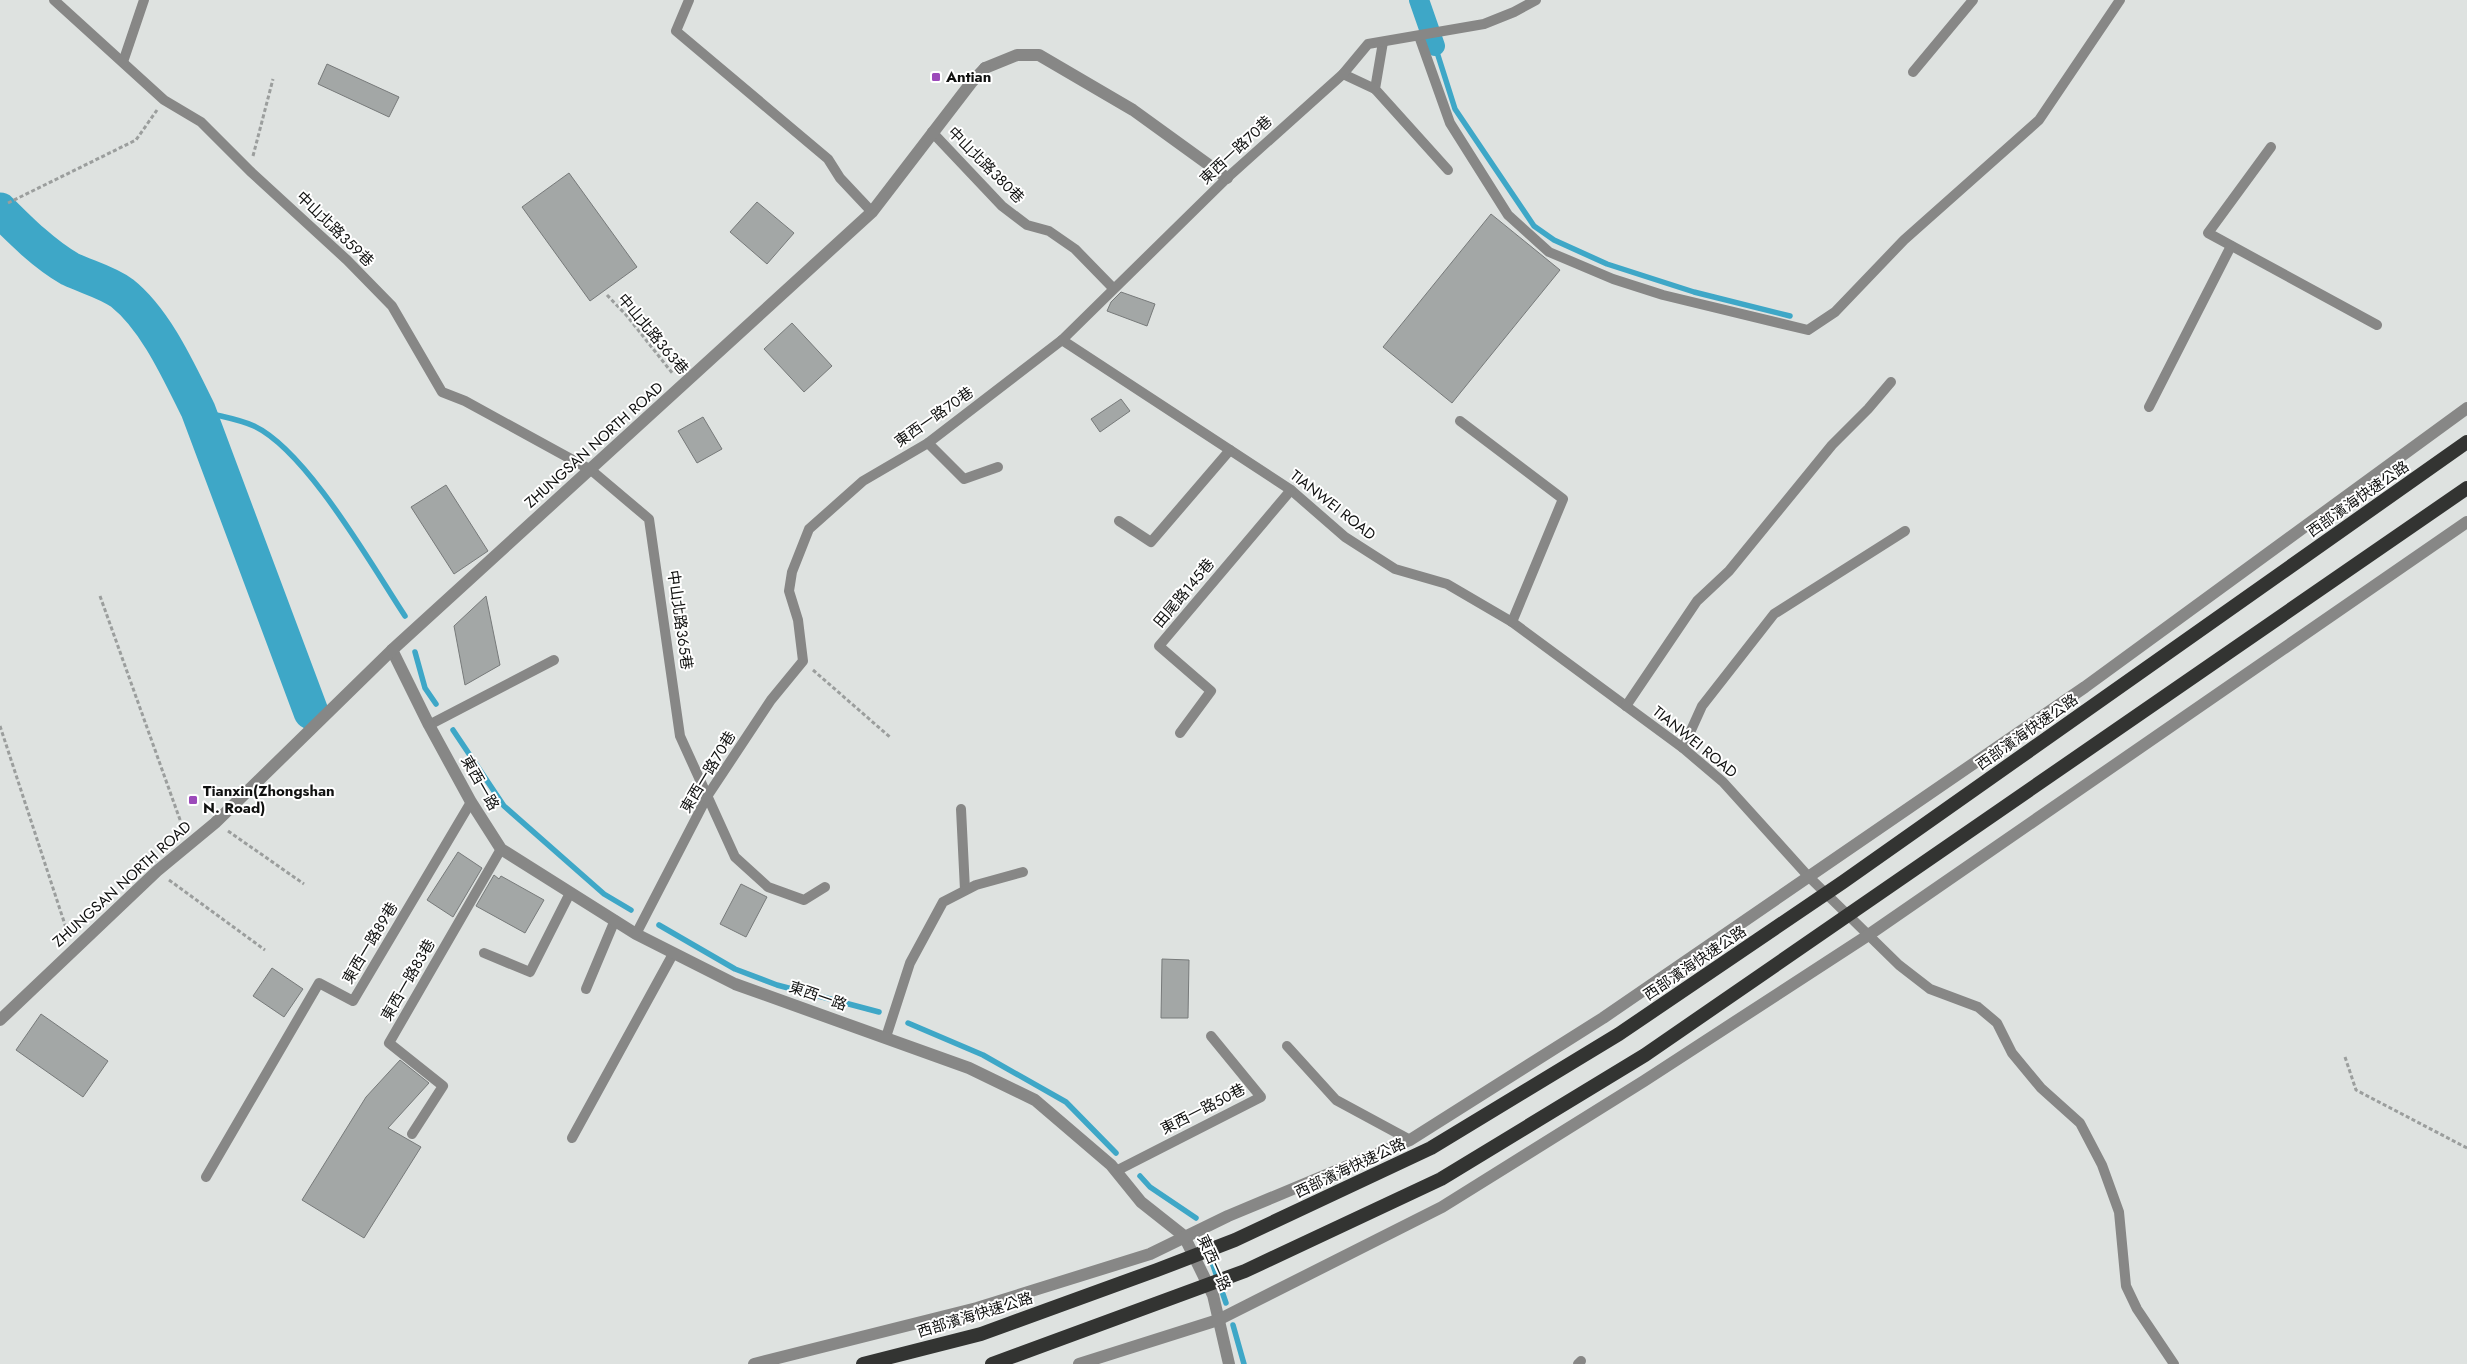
<svg xmlns="http://www.w3.org/2000/svg" width="2467" height="1364" font-family="Jost,'Noto Sans TC',sans-serif">
	<rect width="100%" height="100%" fill="#dee2e0"/>
	<g fill="none" stroke-linecap="round" stroke-linejoin="round">
		<g stroke="#3ea7c7" stroke-width="5.5">
			<polyline points="1435,46 1455,109 1534,226 1554,240 1607,264 1694,292 1790,316"/>
			<path d="M 198,410 C 216,416 237,418 254,426 C 307,451 372,566 405,616"/>
			<polyline points="415,652 425,688 436,704"/>
			<polyline points="453,730 504,806 604,894 631,910"/>
			<polyline points="659,925 735,969 777,985 879,1012"/>
			<polyline points="908,1023 983,1055 1066,1102 1116,1153"/>
			<polyline points="1140,1176 1150,1187 1196,1218"/>
			<polyline points="1204,1239 1226,1303"/>
			<polyline points="1233,1325 1244,1364"/>
		</g>
		<polyline stroke="#3ea7c7" stroke-width="20" points="1419,0 1435,46"/>
		<path stroke="#3ea7c7" stroke-width="35" d="M 0,210 C 21,231 44,254 70,269 C 87,277 107,282 122,293 C 156,320 179,372 198,410 L 311,712"/>
	</g>
	<g fill="#a3a7a6" stroke="#777a7a">
		<polygon points="327,64 399,97 389,117 318,84"/>
		<polygon points="569,173 637,267 590,301 522,207"/>
		<polygon points="757,202 794,233 767,264 730,232"/>
		<polygon points="1491,214 1560,270 1452,403 1383,347"/>
		<polygon points="1121,292 1155,304 1147,326 1107,311 1111,302"/>
		<polygon points="792,323 832,366 804,392 764,349"/>
		<polygon points="1121,399 1130,411 1100,432 1091,419"/>
		<polygon points="703,417 722,449 697,463 678,431"/>
		<polygon points="446,485 488,551 454,574 411,507"/>
		<polygon points="486,596 500,665 465,685 454,626"/>
		<polygon points="458,852 482,868 453,917 427,900"/>
		<polygon points="494,875 499,879 501,876 544,900 525,933 476,906"/>
		<polygon points="741,884 767,897 746,937 720,924"/>
		<polygon points="1162,959 1189,960 1188,1018 1161,1018"/>
		<polygon points="272,968 303,989 284,1017 253,996"/>
		<polygon points="41,1014 108,1061 83,1097 16,1050"/>
		<polygon points="400,1060 429,1083 388,1128 421,1147 364,1238 302,1200 366,1097"/>
	</g>
	<g fill="none" stroke-linecap="round" stroke-linejoin="round">
		<g stroke="#9b9e9d" stroke-width="3" stroke-dasharray="4 2.5" stroke-linecap="butt">
			<polyline points="253,156 273,79"/>
			<polyline points="8,203 136,140 157,110"/>
			<polyline points="607,295 627,316 673,374"/>
			<polyline points="100,596 184,831"/>
			<polyline points="813,670 891,738"/>
			<polyline points="0,726 68,934"/>
			<polyline points="228,831 304,884"/>
			<polyline points="169,880 265,950"/>
			<polyline points="2345,1057 2356,1090 2467,1148"/>
		</g>
		<g stroke="#878786" stroke-width="10">
			<polyline points="54,0 164,100 201,122 250,171 347,260 392,306 442,392 465,401 591,470 649,519 680,736 735,857 768,887 804,900 825,887"/>
			<polyline points="689,0 676,31 828,159 840,178 872,212"/>
			<polyline points="1419,36 1450,123 1508,215 1549,252 1613,279 1663,295 1808,330 1835,312 1904,240 2039,120 2120,0"/>
			<polyline points="1383,42 1375,89 1448,170"/>
			<polyline points="123,62 144,0"/>
			<polyline points="1913,72 1973,0"/>
			<polyline points="1343,74 1375,89"/>
			<polyline points="932,132 1002,206 1027,225 1049,231 1075,249 1113,288"/>
			<polyline points="2271,147 2208,233 2377,325"/>
			<polyline points="1062,340 1291,490 1345,537 1395,569 1447,584 1512,622 1683,748 1723,782 1808,876 1899,965 1930,989 1978,1007 1997,1023 2012,1053 2041,1088 2080,1123 2102,1165 2119,1212 2126,1286 2137,1309 2174,1364"/>
			<polyline points="2149,407 2231,246"/>
			<polyline points="1460,421 1563,499 1512,622"/>
			<polyline points="928,443 964,479 998,467"/>
			<polyline points="1119,521 1151,542 1230,450"/>
			<polyline points="1626,706 1697,601 1729,571 1832,445 1868,409 1891,382"/>
			<polyline points="429,725 554,660"/>
			<polyline points="1180,733 1211,691 1159,646 1291,490"/>
			<polyline points="1683,748 1702,706 1774,614 1905,531"/>
			<polyline points="961,809 965,890"/>
			<polyline points="636,934 708,795 771,700 803,661 798,620 789,591 792,572 809,529 863,481 928,443 1062,340 1227,178 1343,74 1368,44 1484,24 1514,12 1536,0"/>
			<polyline points="484,953 530,972 570,893"/>
			<polyline points="586,989 615,920"/>
			<polyline points="886,1037 910,963 943,902 976,885 1023,872"/>
			<polyline points="1287,1046 1336,1100 1410,1140"/>
			<polyline points="412,1134 443,1086 389,1043 501,849"/>
			<polyline points="572,1138 673,954"/>
			<polyline points="1116,1171 1261,1097 1211,1036"/>
			<polyline points="206,1177 319,983 353,1001 471,802"/>
			<polyline points="1578,1364 1581,1361"/>
		</g>
		<polyline stroke="#878786" stroke-width="12" points="985,68 1017,55 1039,55 1133,110 1227,178"/>
		<g stroke="#878786" stroke-width="12">
			<polyline points="392,650 429,725 471,802 501,849 636,934 735,984 969,1068 1035,1100 1111,1165 1141,1202 1184,1236 1213,1295 1229,1364"/>
			<polyline points="0,1020 157,871 215,823 392,650 872,212 971,83 985,68"/>
			<polyline points="754,1364 977,1308 1150,1254 1228,1216 1410,1140 1603,1018 2085,687 2467,408"/>
			<polyline points="1079,1364 1218,1320 1442,1207 1644,1081 1867,936 2467,522"/>
		</g>
		<g stroke="#333432" stroke-width="14">
			<polyline points="863,1364 981,1334 1157,1270 1235,1240 1431,1148 1619,1034 1843,882 2467,442"/>
			<polyline points="992,1364 1245,1271 1441,1179 1645,1055 2467,488"/>
		</g>
	</g>
	<g fill="#9c4aba" stroke="#fff" stroke-width="2">
		<rect x="931" y="72" width="10" height="10" rx="2.5"/>
		<rect x="188" y="795" width="10" height="10" rx="2.5"/>
	</g>
	<g text-anchor="middle" stroke-width="4" stroke-linejoin="round" paint-order="stroke">
		<g font-size="15" font-weight="bold" fill="#101110" stroke="#fff" text-anchor="start">
			<text x="946" y="82">Antian</text>
			<text x="203" y="796">Tianxin(Zhongshan<tspan x="203" dy="17">N. Road)</tspan></text>
		</g>
		<g font-size="15" fill="#101110" stroke="#fff">
			<text transform="translate(1236 150) rotate(-43)" y="5">東西一路70巷</text>
			<text transform="translate(986 165) rotate(45)" y="5">中山北路380巷</text>
			<text transform="translate(335 229) rotate(44)" y="5">中山北路359巷</text>
			<text transform="translate(653 334) rotate(50)" y="5">中山北路363巷</text>
			<text transform="translate(934 417) rotate(-35)" y="5">東西一路70巷</text>
			<text transform="translate(594 445) rotate(-42)" y="5">ZHUNGSAN NORTH ROAD</text>
			<text transform="translate(2358 499) rotate(-35)" y="5">西部濱海快速公路</text>
			<text transform="translate(1333 505) rotate(38)" y="5">TIANWEI ROAD</text>
			<text transform="translate(1184 593) rotate(-50)" y="5">田尾路145巷</text>
			<text transform="translate(680 620) rotate(82)" y="5">中山北路365巷</text>
			<text transform="translate(2027 732) rotate(-35)" y="5">西部濱海快速公路</text>
			<text transform="translate(1695 742) rotate(39)" y="5">TIANWEI ROAD</text>
			<text transform="translate(708 772) rotate(-59)" y="5">東西一路70巷</text>
			<text transform="translate(480 783) rotate(60)" y="5">東西一路</text>
			<text transform="translate(122 884) rotate(-42)" y="5">ZHUNGSAN NORTH ROAD</text>
			<text transform="translate(370 943) rotate(-59)" y="5">東西一路89巷</text>
			<text transform="translate(1695 963) rotate(-34)" y="5">西部濱海快速公路</text>
			<text transform="translate(408 980) rotate(-60)" y="5">東西一路83巷</text>
			<text transform="translate(818 996) rotate(19)" y="5">東西一路</text>
			<text transform="translate(1203 1109) rotate(-27)" y="5">東西一路50巷</text>
			<text transform="translate(1350 1168) rotate(-25)" y="5">西部濱海快速公路</text>
			<text transform="translate(1214 1263) rotate(66)" y="5">東西一路</text>
			<text transform="translate(975 1315) rotate(-17)" y="5">西部濱海快速公路</text>
		</g>
	</g>
</svg>
